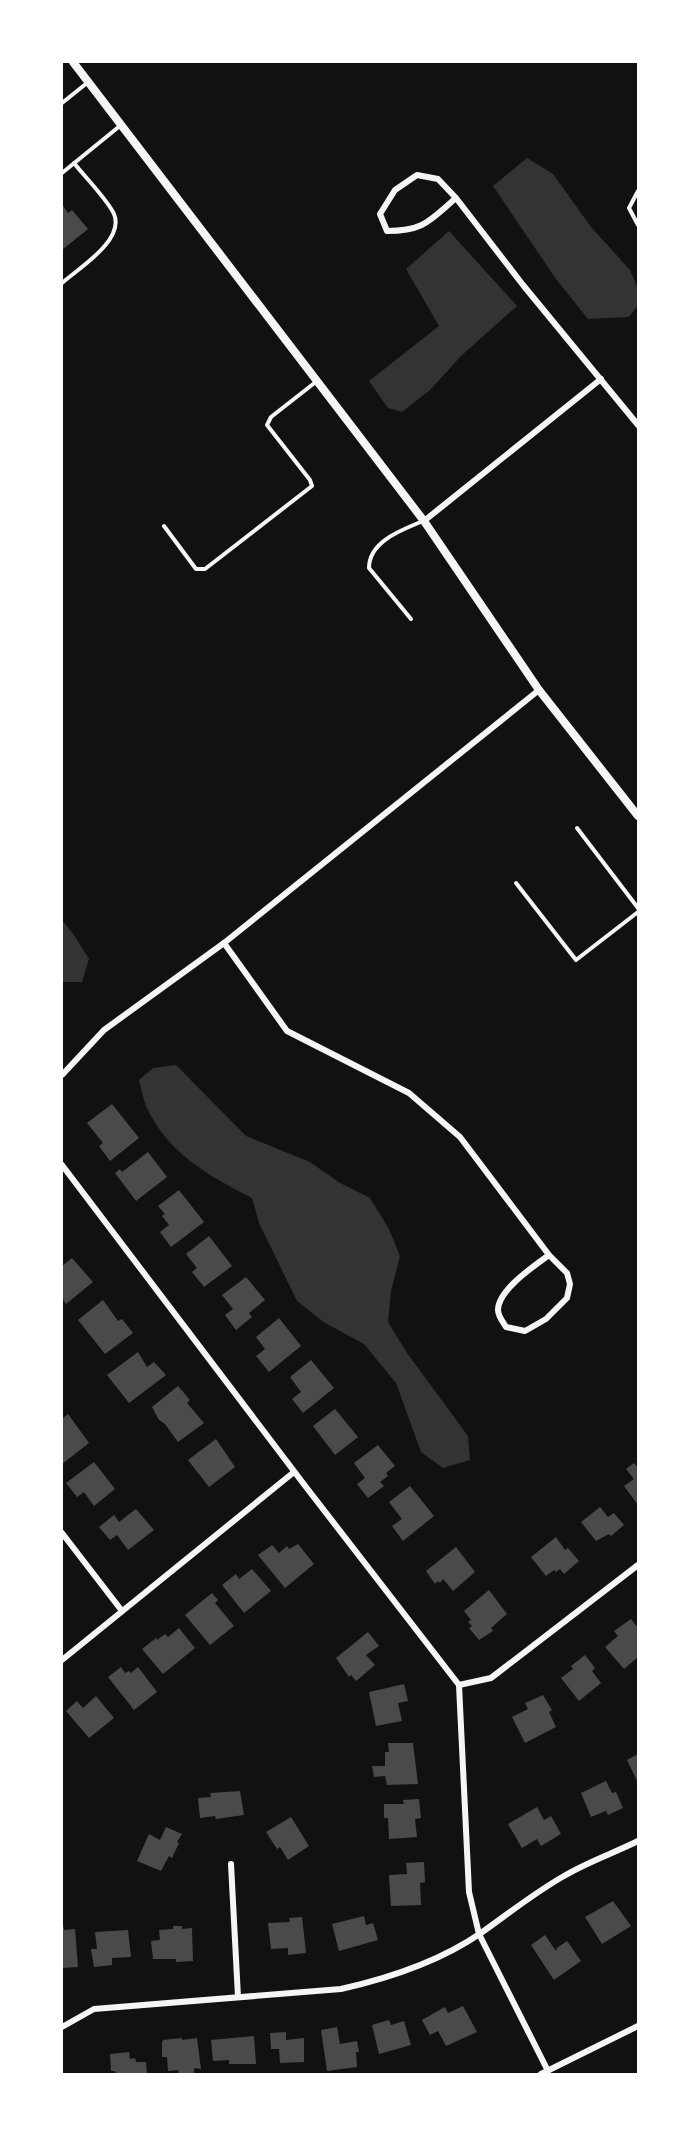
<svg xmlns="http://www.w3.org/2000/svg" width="700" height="2136" font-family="Poppins,sans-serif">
	<rect width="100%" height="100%" fill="#111"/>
	<g fill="#333">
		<polygon points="527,158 553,174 591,227 630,270 638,289 638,305 629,317 588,319 556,279 493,186"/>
		<polygon points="449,231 517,306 461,356 430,390 402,412 388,408 369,381 439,326 406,269"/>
		<polygon points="62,920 74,935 89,959 82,982 62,982"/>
		<path d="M 176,1065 L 246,1136 L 310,1162 L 340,1183 L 370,1198 L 389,1229 L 400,1256 L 391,1291 L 388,1322 L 407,1353 L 468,1436 L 470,1460 L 443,1468 L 421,1452 L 396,1383 L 364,1344 L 325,1323 L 297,1301 L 259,1223 L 252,1198 C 209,1176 167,1153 146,1106 C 143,1098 141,1088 139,1080 L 153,1068 Z"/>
	</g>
	<g fill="#4a4a4a">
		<polygon points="62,204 68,213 72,210 88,229 62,250"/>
		<polygon points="112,1104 139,1138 110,1161 99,1146 103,1143 87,1123"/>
		<polygon points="148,1152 167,1177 136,1201 115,1173 120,1169 122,1172"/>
		<polygon points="179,1190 204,1222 171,1247 160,1232 169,1225 162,1216 165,1214 158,1206"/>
		<polygon points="209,1236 232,1266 204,1287 192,1272 197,1268 186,1254"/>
		<polygon points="72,1258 93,1282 66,1304 62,1298 62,1266"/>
		<polygon points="246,1277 265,1300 249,1313 252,1317 236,1330 225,1315 233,1309 222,1295"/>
		<polygon points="103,1300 118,1321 122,1319 133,1333 105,1354 78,1320"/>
		<polygon points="279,1318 301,1346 269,1372 256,1356 265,1349 256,1337"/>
		<polygon points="138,1352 147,1367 154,1362 166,1375 129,1403 107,1375"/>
		<polygon points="311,1360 334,1388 303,1413 292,1399 301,1392 290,1377"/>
		<polygon points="178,1386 190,1400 187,1403 204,1423 178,1442 165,1424 159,1420 152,1407"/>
		<polygon points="335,1409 358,1437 335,1455 313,1426"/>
		<polygon points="68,1414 89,1443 62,1464 62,1419"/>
		<polygon points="216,1439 235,1467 209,1487 188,1460"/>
		<polygon points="378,1445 395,1466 386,1473 388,1476 380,1482 384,1486 368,1498 357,1484 365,1478 354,1463"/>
		<polygon points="94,1462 115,1489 94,1506 84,1492 77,1497 66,1483"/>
		<polygon points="634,1463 638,1468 638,1505 624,1486 634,1479 626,1469"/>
		<polygon points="410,1486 434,1516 403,1541 392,1526 402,1519 389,1502"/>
		<polygon points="600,1507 608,1517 614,1513 624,1525 611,1536 609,1534 596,1541 581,1522"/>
		<polygon points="136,1509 154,1530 128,1550 117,1535 110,1540 99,1527 114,1515 119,1522"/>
		<polygon points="556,1537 565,1550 568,1548 579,1561 564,1574 560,1569 556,1572 554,1570 546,1576 531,1557"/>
		<polygon points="298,1544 314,1564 285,1588 258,1555 272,1545 279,1553 287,1546 289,1549"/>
		<polygon points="456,1547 475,1572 453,1591 443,1579 440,1583 438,1581 435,1584 426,1571"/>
		<polygon points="252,1569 271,1591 244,1613 222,1585 236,1574 239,1579"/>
		<polygon points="489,1590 507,1614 491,1628 493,1631 479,1640 469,1628 472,1626 468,1622 471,1620 464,1611"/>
		<polygon points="212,1593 218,1600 215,1603 234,1626 210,1645 185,1615"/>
		<polygon points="631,1619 638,1628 638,1657 624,1669 605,1647 618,1636 614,1631"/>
		<polygon points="179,1628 195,1648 163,1674 142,1649 156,1638 157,1640 165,1634 168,1637"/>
		<polygon points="368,1632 379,1646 366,1655 375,1665 356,1681 351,1675 349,1677 336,1658"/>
		<polygon points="585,1655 595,1668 592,1671 601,1683 579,1701 561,1678 573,1669 571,1666"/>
		<polygon points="121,1667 125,1673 129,1671 131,1673 138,1667 157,1692 134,1710 108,1677"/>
		<polygon points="404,1684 408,1701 398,1703 402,1721 376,1726 369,1692"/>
		<polygon points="543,1695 552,1710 549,1712 556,1727 525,1743 512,1717 528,1709 525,1703"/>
		<polygon points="96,1696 114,1718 89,1738 66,1711 77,1701 83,1708"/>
		<polygon points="388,1743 413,1743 418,1784 387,1785 385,1776 374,1777 372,1766 385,1766 385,1752 389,1752"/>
		<polygon points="638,1754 638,1783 627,1760"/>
		<polygon points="606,1781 612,1793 616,1792 623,1808 608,1815 606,1811 591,1817 581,1793"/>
		<polygon points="240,1791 244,1815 216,1819 215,1816 200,1818 198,1798 211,1797 210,1793"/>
		<polygon points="419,1799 421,1818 415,1819 417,1837 389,1839 388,1818 384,1818 384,1804 404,1804 403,1800"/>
		<polygon points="537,1807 544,1820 551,1816 561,1834 541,1846 537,1839 522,1848 508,1824"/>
		<polygon points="291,1817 309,1846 288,1860 280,1847 277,1849 266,1832"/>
		<polygon points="166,1827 182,1834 177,1842 179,1843 172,1858 169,1856 161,1871 137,1861 149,1834 160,1840"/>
		<polygon points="424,1862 425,1882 420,1883 421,1905 391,1906 389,1875 407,1874 406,1863"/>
		<polygon points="613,1901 631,1926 602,1944 585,1917"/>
		<polygon points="364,1916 366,1925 373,1923 378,1940 339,1951 332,1924"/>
		<polygon points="302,1917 306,1953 288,1955 288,1948 271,1949 268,1923 290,1922 289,1918"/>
		<polygon points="62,1919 64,1930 75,1929 78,1967 62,1968"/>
		<polygon points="173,1926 182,1926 182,1929 192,1928 193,1961 176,1962 176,1959 153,1959 151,1941 160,1940 159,1930 173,1929"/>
		<polygon points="128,1930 131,1957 112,1958 112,1965 94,1967 91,1949 97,1949 95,1932"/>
		<polygon points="545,1935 556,1951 557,1948 567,1941 581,1961 554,1980 531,1945"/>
		<polygon points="463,2006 477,2032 446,2046 438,2031 430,2035 422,2020 445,2007 448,2013"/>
		<polygon points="389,2020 391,2025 404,2021 411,2045 379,2054 372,2025"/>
		<polygon points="337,2027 340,2044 357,2041 359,2052 356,2052 357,2067 327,2071 321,2030"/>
		<polygon points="286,2032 286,2040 304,2038 304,2062 280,2063 279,2049 271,2049 270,2033"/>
		<polygon points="254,2036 256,2064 229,2064 229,2060 213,2061 211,2040"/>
		<polygon points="182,2038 182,2040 197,2038 201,2069 194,2068 194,2074 179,2074 178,2070 168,2071 167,2057 162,2057 162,2042 163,2040"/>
		<polygon points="129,2052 130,2059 135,2058 136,2062 146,2062 147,2074 116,2074 115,2071 111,2071 110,2054"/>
	</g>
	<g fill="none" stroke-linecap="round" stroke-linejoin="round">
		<g stroke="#f5f5f5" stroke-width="4">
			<polyline points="62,103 87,83"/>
			<polyline points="62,173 121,125"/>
			<polyline points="638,191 629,208 638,225"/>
			<path d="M 62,283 C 79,268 125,240 114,214 C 108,200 84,176 74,163"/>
			<polyline points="164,526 196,569 205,569 312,486 310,480 267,425 271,417 317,381"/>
			<path d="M 411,619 L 369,568 C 369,541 402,530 423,521"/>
			<polyline points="577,828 638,908"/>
			<polyline points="516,883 576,960 638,912"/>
		</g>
		<g stroke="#f5f5f5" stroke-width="6">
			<path d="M 456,198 C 429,221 424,231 387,231 L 380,214 L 395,190 L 417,175 L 438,179 L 456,198 L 523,285 L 638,425"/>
			<polyline points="424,521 601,379"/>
			<path d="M 224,943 L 287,1031 L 409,1093 L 460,1137 L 549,1255 L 567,1273 L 570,1284 L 567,1298 L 546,1319 L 525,1331 L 506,1327 C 503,1322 498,1316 498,1310 C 498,1290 534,1266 549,1255"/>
			<polyline points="62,1075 104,1030 224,943 539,690"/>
			<polyline points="62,1165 306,1487 459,1685 469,1892 479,1934 548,2071"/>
			<polyline points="62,1533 122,1611"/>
			<polyline points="62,1660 294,1472"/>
			<polyline points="459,1685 491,1678 638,1565"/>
			<polyline points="231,1864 238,1997"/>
			<path d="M 62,2027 L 94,2009 L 341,1989 C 390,1978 439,1962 481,1933 C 508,1914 534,1893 564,1876 C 587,1862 614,1853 638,1841"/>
			<polyline points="541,2074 638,2026"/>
		</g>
		<polyline stroke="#f5f5f5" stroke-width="8" points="73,62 424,521 539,690 638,816"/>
	</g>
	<rect width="700" height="2136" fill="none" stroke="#ffffff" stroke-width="126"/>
</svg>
